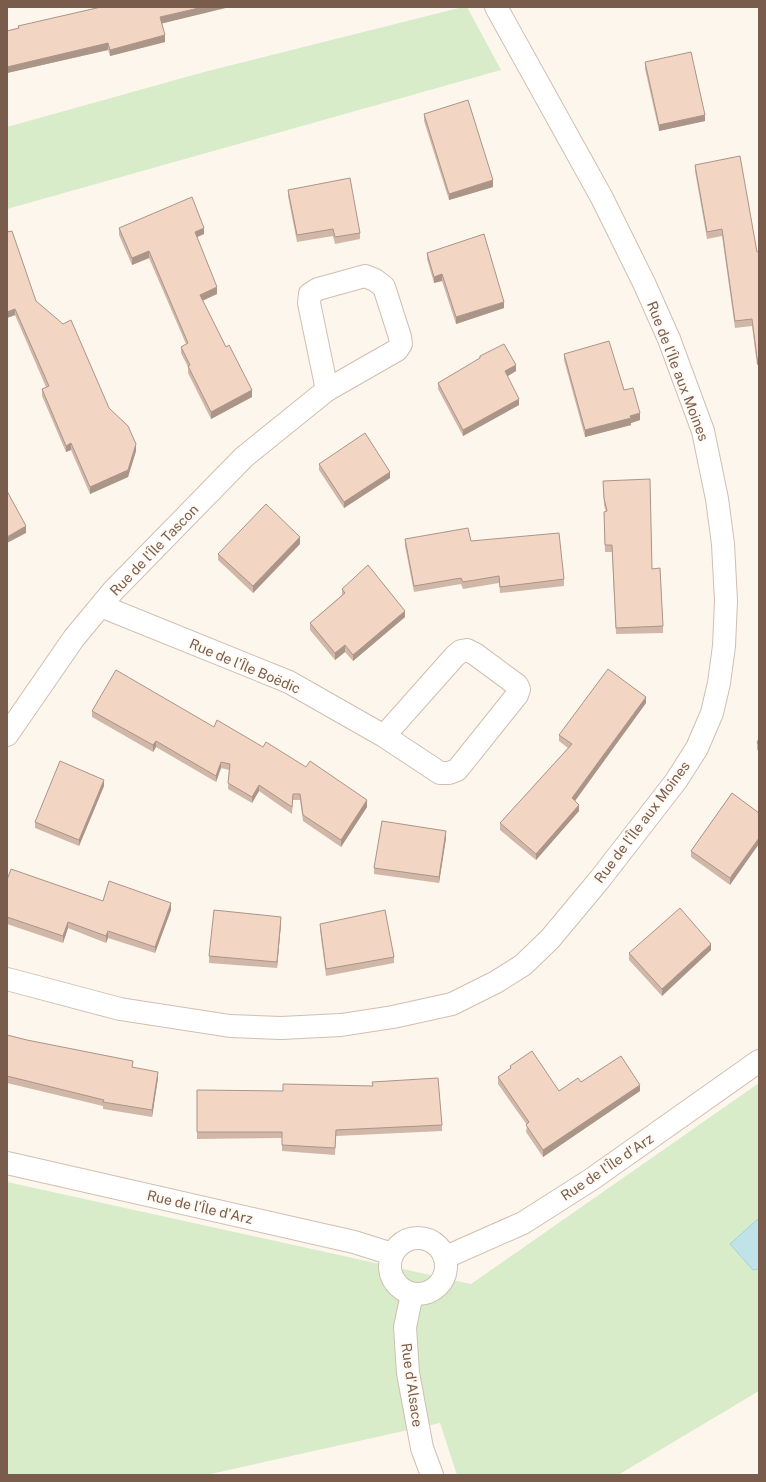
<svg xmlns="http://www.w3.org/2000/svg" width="766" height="1482" font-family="'Public Sans',sans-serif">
	<rect width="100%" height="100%" fill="#fdf6ec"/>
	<g fill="#d8ecc9">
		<polygon points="463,7 467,7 501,70 7,209 7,127 204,72"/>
		<polygon points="759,1083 759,1391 618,1475 457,1475 440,1423 206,1475 7,1475 7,1182 471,1284"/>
	</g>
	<polygon fill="#bfe3e8" stroke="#a5d3da" points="759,1218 759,1269 753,1270 730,1244"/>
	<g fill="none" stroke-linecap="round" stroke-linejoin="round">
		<defs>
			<g id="minor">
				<polygon points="365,276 375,280 384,287 400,337 401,344 397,350 327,390 309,303 310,294 318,289"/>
				<polyline points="101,606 289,682 384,736 440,773 449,773 457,770 517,695 519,689 517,685 475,654 467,650 461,651 455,656 384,736"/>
				<polyline points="7,735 74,638 113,591 244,457 327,390"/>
				<polyline points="7,979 120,1009 230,1026 281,1028 341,1025 393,1017 452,1004 496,982 523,965 550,939 600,879 676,781 697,748 712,713 719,683 724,646 726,601 723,544 717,499 703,431 669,339 644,283 602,198 496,7"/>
				<polyline points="7,1163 354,1242 392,1254"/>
				<circle cx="418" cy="1266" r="28"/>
				<polyline points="446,1257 523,1223 592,1179 759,1061"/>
				<polyline points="412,1294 405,1327 408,1373 422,1448 432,1475"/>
			</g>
		</defs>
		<use href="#minor" stroke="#d1beb0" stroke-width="24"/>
		<use href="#minor" stroke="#fff" stroke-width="22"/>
	</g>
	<g fill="#d1b7a8">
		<polygon points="162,23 165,42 110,56 108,50 7,73 7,31 18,28 18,26"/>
		<polygon points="645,62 705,121 659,131 645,69"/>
		<polygon points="424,114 493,187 449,200 424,121"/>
		<polygon points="695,165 757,252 759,252 757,365 752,326 735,328 722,236 707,239 695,171"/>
		<polygon points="288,190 360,233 360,239 335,244 333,236 297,242 288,196"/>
		<polygon points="119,228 204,234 197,237 217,294 202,300 226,347 252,397 211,419 188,373 188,367 181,353 181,347 186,344 149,258 132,265 119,235"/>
		<polygon points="7,232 36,301 109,408 136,451 128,477 90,494 71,450 66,452 42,396 42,389 46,387 15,315 7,318"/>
		<polygon points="427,253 504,308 456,324 442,281 434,283 427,259"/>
		<polygon points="564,354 640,420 631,423 631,425 585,437 564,360"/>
		<polygon points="480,356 516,371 507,376 519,405 463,436 438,389 438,383 480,359"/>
		<polygon points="319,464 390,478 344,508 319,470"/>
		<polygon points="603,481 652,569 663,626 663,633 616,634 612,552 605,552 604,512 606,512 604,505"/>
		<polygon points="405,539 471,541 564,579 564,586 500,593 499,583 463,589 461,584 414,592 405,546"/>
		<polygon points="300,544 253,593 218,560 218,554"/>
		<polygon points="342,589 405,617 353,661 345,652 335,660 310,630 310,623 342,595"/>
		<polygon points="646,703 575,801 579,811 536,860 500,830 500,823 568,748 559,741 559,735"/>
		<polygon points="92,711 214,727 263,747 367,807 341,847 303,821 300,800 293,800 292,814 259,791 252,803 228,789 229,770 221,768 216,782 156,747 153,752 92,717"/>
		<polygon points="759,738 759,751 757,750 757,743"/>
		<polygon points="104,786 79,846 35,828 35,822"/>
		<polygon points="732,793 730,885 691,857 691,851"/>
		<polygon points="446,838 439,883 374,874 374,868"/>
		<polygon points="7,880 103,901 171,910 155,953 108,938 106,943 68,928 63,943 7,924"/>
		<polygon points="281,924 277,968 209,963 209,956"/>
		<polygon points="320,924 394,957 394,963 326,976 320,930"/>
		<polygon points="711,950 662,996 629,960 629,953"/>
		<polygon points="7,1035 133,1067 158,1078 152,1117 103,1109 103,1106 7,1083"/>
		<polygon points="510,1066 559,1091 581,1082 640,1091 543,1157 526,1132 527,1125 498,1084 498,1077 510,1070"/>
		<polygon points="197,1090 442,1125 442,1131 336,1136 335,1155 282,1151 282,1138 197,1139"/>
	</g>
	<g fill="#aa9588">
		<polygon points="203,7 230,7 160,24 160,17"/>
		<polygon points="165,35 165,42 110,56 110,50"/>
		<polygon points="108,43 108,50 7,73 7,67"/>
		<polygon points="705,115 705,121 659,131 659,125"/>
		<polygon points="493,180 493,187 449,200 449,194"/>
		<polygon points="204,228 204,234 195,238 195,232"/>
		<polygon points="149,251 149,258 132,265 132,258"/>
		<polygon points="442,274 442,281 434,283 434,277"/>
		<polygon points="217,287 217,294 200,302 200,295"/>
		<polygon points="504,302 504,308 456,324 456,317"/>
		<polygon points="15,309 15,315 7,318 7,312"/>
		<polygon points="757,358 759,358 759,364 757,365"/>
		<polygon points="516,365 516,371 505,378 505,371"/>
		<polygon points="252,390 252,397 211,419 211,412"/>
		<polygon points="519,399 519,405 463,436 463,430"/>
		<polygon points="640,413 640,420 631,423 631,425 585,437 585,430"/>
		<polygon points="71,443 71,450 66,452 66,446"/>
		<polygon points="136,444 136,451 128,477 90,494 90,487"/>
		<polygon points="390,472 390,478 344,508 344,502"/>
		<polygon points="26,526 26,533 7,543 7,537"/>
		<polygon points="300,537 300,544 253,593 253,586"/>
		<polygon points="405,611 405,617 353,661 353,655"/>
		<polygon points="345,645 345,652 335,660 335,653"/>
		<polygon points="646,697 646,703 572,805 572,798"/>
		<polygon points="156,741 156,747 153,752 153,745"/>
		<polygon points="221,762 221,768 216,782 216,776"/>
		<polygon points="104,780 104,786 79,846 79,840"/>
		<polygon points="259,785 259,791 252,803 252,797"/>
		<polygon points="367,800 367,807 341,847 341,840"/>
		<polygon points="579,805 579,811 536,860 536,854"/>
		<polygon points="446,831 446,838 439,883 439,877"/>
		<polygon points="759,838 759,844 730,885 730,878"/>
		<polygon points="171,903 171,910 155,953 155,947"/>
		<polygon points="281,917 281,924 277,968 277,962"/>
		<polygon points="68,922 68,928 63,943 63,936"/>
		<polygon points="108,931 108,938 106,943 106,936"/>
		<polygon points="711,944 711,950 662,996 662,989"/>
		<polygon points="158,1072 158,1078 152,1117 152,1110"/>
		<polygon points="640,1085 640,1091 543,1157 543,1150"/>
	</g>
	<g fill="#f3d5c3" stroke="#aa9588">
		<polygon points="101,7 203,7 160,17 165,35 110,50 108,43 7,67 7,31 19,28 18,26"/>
		<polygon points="691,52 705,115 659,125 645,62"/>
		<polygon points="468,100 493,180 449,194 424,114"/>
		<polygon points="740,156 757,252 759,252 759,358 757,358 752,319 735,321 722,229 707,232 695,165"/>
		<polygon points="350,178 360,233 335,237 333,229 297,235 288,190"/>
		<polygon points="192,197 204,228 195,232 217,287 200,295 226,347 229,345 252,390 211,412 188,366 190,365 181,347 188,343 149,251 132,258 119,228"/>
		<polygon points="12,231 36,301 63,324 71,320 109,408 128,426 136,444 128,470 90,487 71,443 66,446 42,389 49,386 15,309 7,312 7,232"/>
		<polygon points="484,234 504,302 456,317 442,274 434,277 427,253"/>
		<polygon points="609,341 624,390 633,388 640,413 630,416 631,418 585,430 564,354"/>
		<polygon points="504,344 516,365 505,371 519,399 463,430 438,383 480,358 480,356"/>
		<polygon points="365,433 390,472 344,502 319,464"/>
		<polygon points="650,479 652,569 660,568 663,626 616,628 612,545 605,545 604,512 607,511 604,498 603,481"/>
		<polygon points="7,491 26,526 7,537"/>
		<polygon points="266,504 300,537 253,586 218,554"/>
		<polygon points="468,528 471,541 559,533 564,579 500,587 499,576 463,582 461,578 414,586 405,539"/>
		<polygon points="368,565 405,611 353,655 345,645 335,653 310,623 345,593 342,589"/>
		<polygon points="608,669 646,697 572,798 579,805 536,854 500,823 572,744 559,735"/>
		<polygon points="116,670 214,727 217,720 263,747 266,742 306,767 310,761 367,800 341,840 303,815 300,794 293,794 292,807 259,785 252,797 228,783 230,764 221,762 216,776 156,741 153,745 92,711"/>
		<polygon points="759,738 759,744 757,743"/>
		<polygon points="60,761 104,780 79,840 35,822"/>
		<polygon points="732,793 759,813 759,838 730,878 691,851"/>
		<polygon points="382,821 446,831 439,877 374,868"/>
		<polygon points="11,869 103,901 109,881 171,903 155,947 108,931 106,936 68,922 63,936 7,917 7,880"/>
		<polygon points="680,908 711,944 662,989 629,953"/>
		<polygon points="214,910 281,917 277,962 209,956"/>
		<polygon points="385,910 394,957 326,969 320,924"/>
		<polygon points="7,1035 27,1040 133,1061 132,1067 158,1072 152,1110 103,1102 104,1100 7,1076"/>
		<polygon points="532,1051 559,1091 578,1078 581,1082 621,1056 640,1085 543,1150 526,1125 529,1122 498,1077 511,1068 510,1066"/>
		<polygon points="438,1078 442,1125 336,1130 335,1148 282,1145 282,1132 197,1132 197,1090 283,1091 283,1084 373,1086 372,1082"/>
	</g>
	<g text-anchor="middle" stroke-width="4" stroke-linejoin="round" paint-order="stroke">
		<g font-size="14" fill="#7a5c4d" stroke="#fffaf3">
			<text transform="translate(678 371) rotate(69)" y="5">Rue de l'Île aux Moines</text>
			<text transform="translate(154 550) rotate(-46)" y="5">Rue de l'Île Tascon</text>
			<text transform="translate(245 666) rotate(23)" y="5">Rue de l'Île Boëdic</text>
			<text transform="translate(642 822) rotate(-53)" y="5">Rue de l'Île aux Moines</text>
			<text transform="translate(607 1167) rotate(-34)" y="5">Rue de l'Île d'Arz</text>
			<text transform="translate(200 1207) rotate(13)" y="5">Rue de l'Île d'Arz</text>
			<text transform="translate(412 1385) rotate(82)" y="5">Rue d'Alsace</text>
		</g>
	</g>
	<rect width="766" height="1482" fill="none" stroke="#7a5c4d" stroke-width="16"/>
</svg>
